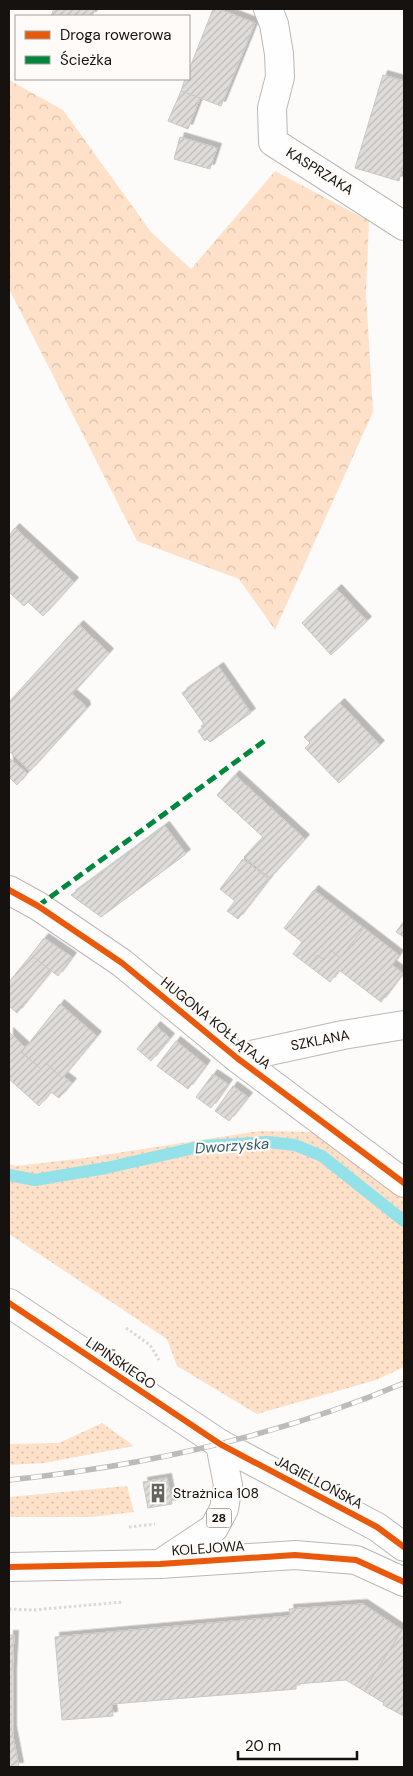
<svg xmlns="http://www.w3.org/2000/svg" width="413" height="1776" font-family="'DM Sans',sans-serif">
	<defs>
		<pattern id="grass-dots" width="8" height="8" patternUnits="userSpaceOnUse" patternTransform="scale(1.25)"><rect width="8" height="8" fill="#fee1c8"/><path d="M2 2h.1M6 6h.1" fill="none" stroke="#d9c0ab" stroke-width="1.8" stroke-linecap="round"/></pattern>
		<pattern id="forest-crowns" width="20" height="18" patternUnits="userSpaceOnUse" patternTransform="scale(1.25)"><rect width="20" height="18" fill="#fee1c8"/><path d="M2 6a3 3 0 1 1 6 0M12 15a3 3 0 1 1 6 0" fill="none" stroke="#d9c0ab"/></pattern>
		<pattern id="building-hatch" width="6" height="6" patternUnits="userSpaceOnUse" patternTransform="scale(1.25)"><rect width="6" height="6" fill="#dfdcda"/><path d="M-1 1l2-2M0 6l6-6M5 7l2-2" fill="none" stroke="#bebcba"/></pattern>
		<filter id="shadow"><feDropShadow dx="4.5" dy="-4.5" stdDeviation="0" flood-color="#0004"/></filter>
	</defs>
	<rect width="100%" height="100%" fill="#fdfbf9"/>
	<g fill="url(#grass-dots)">
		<polygon points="260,1131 315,1132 404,1197 404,1367 376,1380 257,1414 177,1366 167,1339 9,1234 9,1164 16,1166 85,1158"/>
		<polygon points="102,1423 134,1446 44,1463 9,1465 9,1444 59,1443"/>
		<polygon points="127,1486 134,1512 92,1517 9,1517 9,1497"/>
	</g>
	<polygon fill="url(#forest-crowns)" points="9,80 63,110 151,232 191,269 275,171 369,221 366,293 373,412 275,630 239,579 137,541 9,289"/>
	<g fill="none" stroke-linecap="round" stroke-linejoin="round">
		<polyline stroke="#93e2ea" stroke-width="12" points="9,1175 35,1180 106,1168 203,1146 268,1142 295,1145 322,1156 404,1221"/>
	</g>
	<g fill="url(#building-hatch)" stroke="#cac7c5" filter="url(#shadow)">
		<polygon points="54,9 95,9 92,16 51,16"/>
		<polygon points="213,9 219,9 255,23 221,106 181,91 185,79 189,79 189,70"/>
		<polygon points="383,75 404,81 404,162 399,181 355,168"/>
		<polygon points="181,91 200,98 188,129 168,121"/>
		<polygon points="180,137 217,148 210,169 174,159"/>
		<polygon points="15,528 74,582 43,616 28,602 24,606 9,592 9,535"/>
		<polygon points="337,589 367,621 331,655 302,623"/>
		<polygon points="79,625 109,653 72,694 85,705 86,709 30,771 9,751 9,702"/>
		<polygon points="219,667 251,713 210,742 207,739 205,741 198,731 202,728 201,726 204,724 182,693"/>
		<polygon points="340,703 380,745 339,783 305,748 310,743 304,737"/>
		<polygon points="9,758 27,773 17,785 9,777"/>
		<polygon points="235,775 305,839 270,878 244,857 263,837 217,795"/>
		<polygon points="165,826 186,854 101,917 71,895"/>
		<polygon points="243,859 269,879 238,919 227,911 235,901 220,889"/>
		<polygon points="314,890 364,928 340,958 331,950 324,960 317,955 309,966 293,954 302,942 284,928"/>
		<polygon points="404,921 404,937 396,932"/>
		<polygon points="364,928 399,955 392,965 403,973 381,1002 339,970 330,982 309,966 317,955 324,960 331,950 340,958"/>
		<polygon points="44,938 72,957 58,976 31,955"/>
		<polygon points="31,955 51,971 17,1013 9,1006 9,982"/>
		<polygon points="60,1004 97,1036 62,1078 46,1063 41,1069 22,1052"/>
		<polygon points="156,1026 170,1038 151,1061 137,1049"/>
		<polygon points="9,1032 25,1047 21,1052 41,1069 46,1063 62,1078 64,1077 72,1083 59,1098 51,1092 39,1106 9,1079"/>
		<polygon points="176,1041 206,1065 188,1089 157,1066"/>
		<polygon points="213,1074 228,1084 211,1108 196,1097"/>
		<polygon points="233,1086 248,1097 229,1121 215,1111"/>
		<polygon points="167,1478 172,1504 148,1508 143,1482"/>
		<polygon points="363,1604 402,1630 364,1691 346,1680 296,1684 296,1689 112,1704 113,1716 62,1720 55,1637 290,1616 289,1609"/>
		<polygon points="402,1630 404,1631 404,1716 383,1705 384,1703 364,1691"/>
		<polygon points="9,1635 14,1635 12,1673 12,1731 19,1767 9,1767"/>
	</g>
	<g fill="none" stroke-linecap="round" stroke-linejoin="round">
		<defs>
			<g id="minor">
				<polyline points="268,9 274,24 279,54 280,77 272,108 273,142 404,226"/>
				<polyline points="9,890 38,906 122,963 237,1058 404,1183"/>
				<polyline points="237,1058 343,1035 404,1025"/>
				<polyline points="220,1444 377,1527 404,1547"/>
				<polyline points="160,1564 295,1555 356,1560 404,1582"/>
			</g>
			<polyline id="major" points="9,1303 220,1444 228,1485 224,1509 214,1528 160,1564 9,1567"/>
		</defs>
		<use href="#minor" stroke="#bab8b6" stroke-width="30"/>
		<use href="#major" stroke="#bab8b6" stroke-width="30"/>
		<g stroke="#dad9d9" stroke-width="3" stroke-dasharray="2.5 2.5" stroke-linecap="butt">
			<polyline points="126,1328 150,1345 159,1360"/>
			<polyline points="129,1527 155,1524"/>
			<polyline points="9,1609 33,1610 123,1602"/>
		</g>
		<use href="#minor" stroke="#fffefe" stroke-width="28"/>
		<use href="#major" stroke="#fffefe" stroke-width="28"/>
		<defs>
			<path id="rail" d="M 9,1480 C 144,1466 279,1436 404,1383"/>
		</defs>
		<use href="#rail" stroke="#bcbbbb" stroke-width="5.5"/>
		<use href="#rail" stroke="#fefbf8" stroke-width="4" stroke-dasharray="11" stroke-linecap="butt"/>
		<polyline stroke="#00873e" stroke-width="5" stroke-dasharray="10 5" stroke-linecap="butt" points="38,906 267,739"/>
		<defs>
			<g id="cycleway">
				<polyline points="9,890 38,906 122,963 237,1058 404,1183"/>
				<polyline points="9,1303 220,1444 377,1527 404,1547"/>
				<polyline points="9,1567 160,1564 295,1555 356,1560 404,1582"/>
			</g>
		</defs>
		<use href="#cycleway" stroke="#fefbf8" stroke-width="9"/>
		<use href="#cycleway" stroke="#e8590c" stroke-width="6"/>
	</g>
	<defs>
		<symbol id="building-bare" viewBox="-9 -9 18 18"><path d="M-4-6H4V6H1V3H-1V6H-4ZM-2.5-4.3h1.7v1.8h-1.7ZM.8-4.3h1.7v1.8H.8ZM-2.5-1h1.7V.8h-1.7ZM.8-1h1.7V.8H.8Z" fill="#666461" stroke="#fefbf8" stroke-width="2.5" paint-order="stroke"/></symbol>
	</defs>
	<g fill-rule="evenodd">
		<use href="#building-bare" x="144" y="1479" width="28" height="28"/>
	</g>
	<g text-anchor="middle" stroke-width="4.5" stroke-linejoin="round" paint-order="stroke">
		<rect fill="#fefbf8" stroke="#5b5855" stroke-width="1" x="206.5" y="1508.5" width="25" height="19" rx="4"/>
		<g font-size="12" font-weight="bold" fill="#15120f">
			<text x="219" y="1522">28</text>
		</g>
		<g font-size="14" fill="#15120f" stroke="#fefbf8">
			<text transform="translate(320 171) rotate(32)" y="5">KASPRZAKA</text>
			<text transform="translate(216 1023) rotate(39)" y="5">HUGONA KOŁŁĄTAJA</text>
			<text transform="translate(320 1040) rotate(-11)" y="5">SZKLANA</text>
			<text transform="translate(121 1363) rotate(34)" y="5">LIPIŃSKIEGO</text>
			<text transform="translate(319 1482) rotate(28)" y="5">JAGIELLOŃSKA</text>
			<text transform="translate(208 1548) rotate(-4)" y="5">KOLEJOWA</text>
		</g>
		<g font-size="14" fill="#15120f" stroke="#fefbf8" text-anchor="start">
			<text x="173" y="1498">Strażnica 108</text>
		</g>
		<g font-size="15" font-style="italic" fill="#2c5d62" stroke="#fefbf8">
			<text transform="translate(232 1146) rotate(-4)" y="5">Dworzyska</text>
		</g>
	</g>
	<rect width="413" height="1776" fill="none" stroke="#15120f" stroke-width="20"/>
	<rect x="15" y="15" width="175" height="65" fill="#fefbf8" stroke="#a19e9b"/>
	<rect x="25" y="31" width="25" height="8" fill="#e8590c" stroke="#a19e9b"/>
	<text x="60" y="40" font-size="15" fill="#15120f">Droga rowerowa</text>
	<rect x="25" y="56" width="25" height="8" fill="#00873e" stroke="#a19e9b"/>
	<text x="60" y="65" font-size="15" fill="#15120f">Ścieżka</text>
	<path d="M238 1751v8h119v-8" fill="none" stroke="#15120f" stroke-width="2.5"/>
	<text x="245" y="1751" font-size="15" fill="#15120f" stroke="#fefbf8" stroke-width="4" paint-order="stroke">20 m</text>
</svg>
